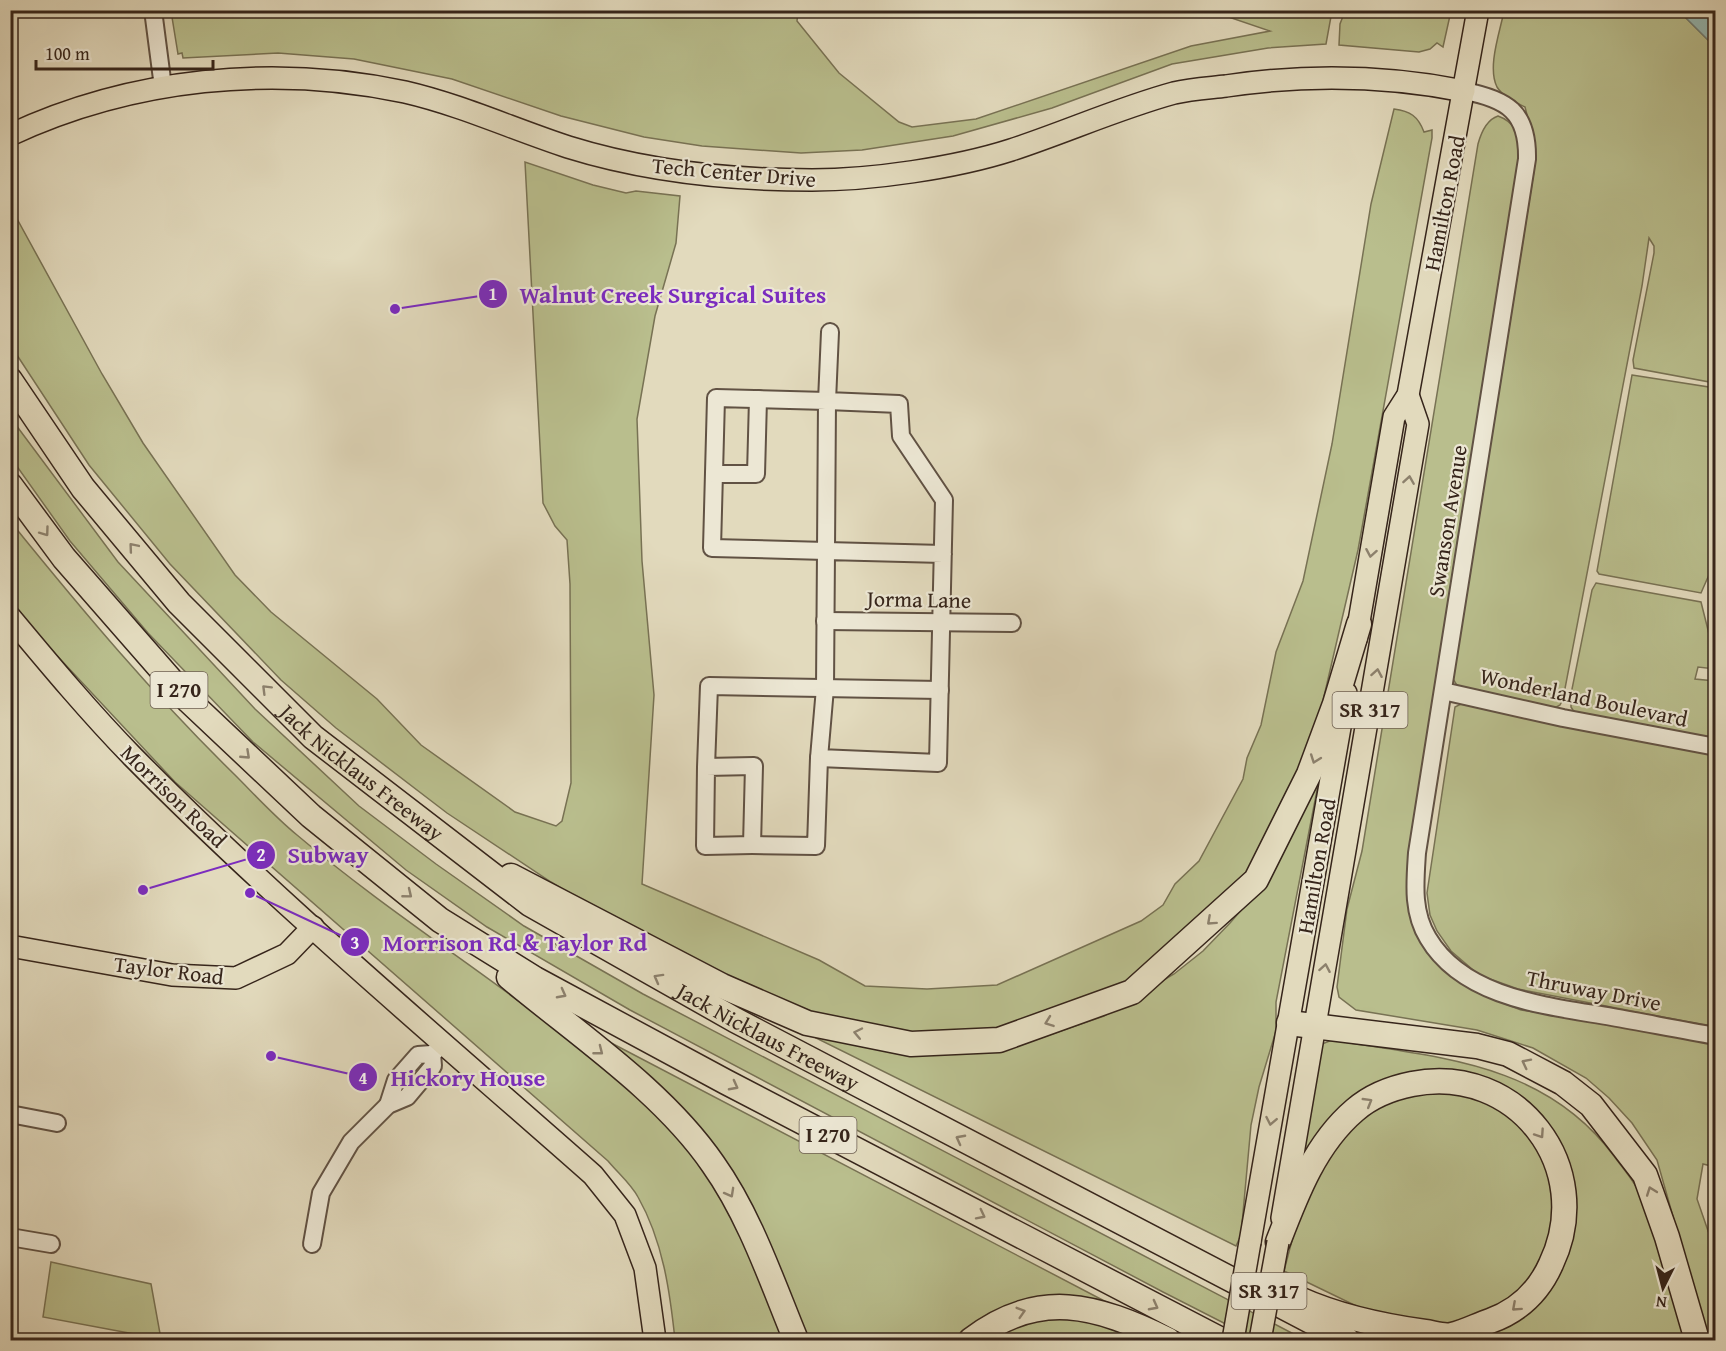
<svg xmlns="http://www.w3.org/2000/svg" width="1726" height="1351" font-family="'Gentium Book Plus',serif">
	<rect width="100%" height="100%" fill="#e2dabd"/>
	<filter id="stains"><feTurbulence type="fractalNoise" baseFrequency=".00333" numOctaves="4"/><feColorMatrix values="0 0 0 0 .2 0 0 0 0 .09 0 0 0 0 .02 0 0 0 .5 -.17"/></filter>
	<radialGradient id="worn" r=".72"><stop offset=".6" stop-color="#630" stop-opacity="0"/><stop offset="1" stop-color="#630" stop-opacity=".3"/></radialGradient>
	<g fill="#b9be8d" stroke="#787254" stroke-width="1.5">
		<polygon points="171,11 798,11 797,21 839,73 899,122 912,127 976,119 1191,46 1270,31 1211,11 1332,11 1326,44 1268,48 1172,64 1052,108 953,136 862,150 801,153 702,146 644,137 561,116 452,79 354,59 278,53 183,58 182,53 178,54"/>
		<polygon points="1345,11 1345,10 1451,11 1443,47 1437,43 1430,49 1419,52 1339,45 1340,24"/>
		<path d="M 1504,11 L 1679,11 L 1715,47 L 1715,383 L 1634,368 L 1633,360 L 1654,253 L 1654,246 L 1649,238 L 1642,286 L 1563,699 L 1560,705 L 1553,709 L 1458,687 L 1453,679 L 1534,171 L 1535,146 L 1525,107 C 1515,102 1503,97 1497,87 C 1487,67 1500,32 1504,11 Z"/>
		<path d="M 1394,109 C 1410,111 1418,116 1424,132 L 1432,130 L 1432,138 L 1358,550 L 1312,748 L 1251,874 L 1147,973 L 1019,1027 L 938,1037 L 857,1029 L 776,1002 L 612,919 L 551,882 L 447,813 L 336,728 L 281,680 L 170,564 L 89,465 L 11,346 L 10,206 L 102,374 L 143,443 L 235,575 L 271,612 L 377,699 L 421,745 L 515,812 L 556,826 L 562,821 L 571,783 L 570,584 L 567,540 L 555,526 L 543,503 L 525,162 L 593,185 L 626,193 L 636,191 L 680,196 L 676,243 L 655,316 L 637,419 L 642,561 L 654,695 L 642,884 L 819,960 L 865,986 L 927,989 L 997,985 L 1141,921 L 1163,905 L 1175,884 L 1199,861 L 1243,779 L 1247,758 L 1261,725 L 1276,652 L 1303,581 L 1332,444 L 1371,204 Z"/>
		<path d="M 1498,116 C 1515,122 1521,136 1523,152 L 1409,901 L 1473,988 L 1503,1003 L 1521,1010 L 1605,1022 L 1715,1044 L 1715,1167 L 1703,1164 L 1697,1199 L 1715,1251 L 1715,1340 L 1708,1340 L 1657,1160 L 1632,1123 L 1609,1098 L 1586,1078 L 1533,1048 L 1477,1030 L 1356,1010 L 1339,997 L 1337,987 L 1347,909 L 1362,851 L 1478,144 C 1481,133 1486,120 1498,116 Z"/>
		<polygon points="1632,375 1715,388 1715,561 1701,593 1599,574 1597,571"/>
		<polygon points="10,417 118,562 255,709 359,806 436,864 524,926 643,994 1305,1340 1257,1340 1163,1292 630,1010 487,927 406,870 253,742 148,633 70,541 11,458"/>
		<path d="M 10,521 C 82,610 154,696 235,775 C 255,795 275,817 297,835 C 382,907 476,967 564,1035 C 615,1074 670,1115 706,1168 C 742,1219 761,1283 785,1340 L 675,1340 C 670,1292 663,1241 638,1197 C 631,1184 618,1173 608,1161 L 175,782 L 33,630 L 11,602 Z"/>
		<polygon points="1596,583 1701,602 1715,658 1715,669 1698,667 1695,679 1715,681 1715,741 1576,715 1571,707 1571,694 1592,590"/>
		<polygon points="1465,702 1715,751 1715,1027 1518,989 1479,975 1451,951 1437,931 1430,915 1427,893 1455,707"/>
		<polygon points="1314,785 1318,785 1276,1002 1276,1031 1259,1087 1251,1125 1241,1235 1236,1246 816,1038 819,1034 1026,1043 1104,1016 1174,974 1203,951 1230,923 1254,895"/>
		<polygon points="596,1035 1114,1306 1093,1306 964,1340 801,1340 756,1234"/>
		<path d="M 1332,1040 C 1439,1058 1544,1062 1614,1156 C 1624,1170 1636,1183 1642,1198 C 1662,1244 1675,1293 1691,1340 L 1470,1340 L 1565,1255 L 1542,1125 L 1429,1075 L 1302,1157 L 1322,1044 Z"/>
		<polygon points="1443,1089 1492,1103 1535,1137 1560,1210 1529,1289 1469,1326 1379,1317 1284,1271 1297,1221 1333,1148 1353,1123 1400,1095"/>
		<polygon points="51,1262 151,1284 161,1339 43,1317"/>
		<polygon points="1029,1317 1095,1319 1148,1340 985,1340"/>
	</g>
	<polygon fill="#95bab6" stroke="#6f7e78" stroke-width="1.5" points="1679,11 1715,11 1715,47"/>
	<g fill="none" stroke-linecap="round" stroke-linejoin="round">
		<defs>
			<g id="minor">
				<polyline points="153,10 163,87"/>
				<path d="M 1464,91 C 1507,99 1528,112 1527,159 L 1417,853 C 1415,883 1412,912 1428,938 C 1464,999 1549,1006 1612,1017 C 1646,1023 1681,1030 1716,1036"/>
				<polyline points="830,332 827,401 899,404 901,436 944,500 938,763 819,758 825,688 826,551 943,554"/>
				<polygon points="716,398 827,401 826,551 712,548"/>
				<polyline points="714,474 756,474 758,399"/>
				<polyline points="825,621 1012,623"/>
				<polyline points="1443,691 1563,718 1716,747"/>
				<polyline points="706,767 705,846 752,845 754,766 706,767 709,686 940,690"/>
				<polyline points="752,845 816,846 819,758"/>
				<polyline points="388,1105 396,1080 418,1055 432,1054 439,1048"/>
				<polyline points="10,1114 57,1123"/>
				<polyline points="10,1237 51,1244"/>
				<polyline points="312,1244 321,1193 351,1142 388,1105 407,1097 433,1066 432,1054"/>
			</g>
			<g id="major">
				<path d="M 10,135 C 132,78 273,64 405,92 C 461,105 513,129 568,147 C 645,171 732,180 812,180 C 871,180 955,168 1011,150 C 1066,132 1119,108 1174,93 C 1191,89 1209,88 1226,86 C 1307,74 1383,75 1464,91"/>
				<path d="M 10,617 C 50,665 90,713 133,757 C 278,904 438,1038 593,1175 L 625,1215 L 645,1268 L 655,1340"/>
				<polyline points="1356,639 1394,417 1408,395 1478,10"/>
				<polyline points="10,946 172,975 236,978 287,954 313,927"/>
				<polyline points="1282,1218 1418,424 1408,395"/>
				<polyline points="1250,1242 1346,693"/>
			</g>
			<g id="highway">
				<path id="s1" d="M 10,380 L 83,488 L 179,603 L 313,737 L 530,904 L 735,1020 L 1347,1340"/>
				<polyline points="10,485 64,558 189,701 311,816 440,920 535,979 726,1082 1221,1340"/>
				<polyline points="511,876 722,986 807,1023 911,1044 999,1040 1132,992 1256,880 1309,774 1335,704 1359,624"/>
				<path d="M 509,977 C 577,1034 663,1091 713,1164 C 750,1216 772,1282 796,1340"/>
				<polyline points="1289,1023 1477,1046 1508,1054 1563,1083 1591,1105 1645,1175 1667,1237 1697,1340"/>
				<path d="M 1278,1242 C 1296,1195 1315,1144 1355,1110 C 1370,1097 1392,1088 1412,1084 C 1517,1063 1597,1168 1551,1264 C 1539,1291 1518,1311 1490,1321 C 1478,1325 1465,1332 1452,1335 C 1444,1337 1433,1333 1425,1332 C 1382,1326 1339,1317 1299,1299"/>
				<path d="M 971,1340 C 1039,1288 1096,1305 1168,1340"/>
			</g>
		</defs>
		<use href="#minor" stroke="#615244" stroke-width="20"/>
		<use href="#major" stroke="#36251b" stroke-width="24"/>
		<use href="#highway" stroke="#36251b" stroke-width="27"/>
		<use href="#minor" stroke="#ece7d4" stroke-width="16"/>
		<use href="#major" stroke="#e2dabd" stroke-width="21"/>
		<use href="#highway" stroke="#e2dabd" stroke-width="24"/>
		<defs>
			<g id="major-bridge">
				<polyline points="1233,1340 1250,1242"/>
				<polyline points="1260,1340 1278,1242"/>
			</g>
		</defs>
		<use href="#major-bridge" stroke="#36251b" stroke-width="24" stroke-linecap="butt"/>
		<use href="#major-bridge" stroke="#e2dabd" stroke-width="21"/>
	</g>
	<defs><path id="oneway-chevron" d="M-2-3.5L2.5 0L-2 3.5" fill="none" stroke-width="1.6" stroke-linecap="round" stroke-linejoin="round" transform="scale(1.5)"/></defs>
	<g stroke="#8c806c">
		<use href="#oneway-chevron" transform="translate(1409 480) rotate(-81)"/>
		<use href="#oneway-chevron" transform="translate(45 532) rotate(54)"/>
		<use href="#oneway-chevron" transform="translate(133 547) rotate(-130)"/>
		<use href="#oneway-chevron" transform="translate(1371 553) rotate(100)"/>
		<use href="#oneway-chevron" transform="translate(1377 673) rotate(-80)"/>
		<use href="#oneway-chevron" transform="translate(266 689) rotate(-135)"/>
		<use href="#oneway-chevron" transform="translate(246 755) rotate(43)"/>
		<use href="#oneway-chevron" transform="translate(1315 759) rotate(110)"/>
		<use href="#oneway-chevron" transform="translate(408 894) rotate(39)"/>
		<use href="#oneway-chevron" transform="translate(1211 921) rotate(138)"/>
		<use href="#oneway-chevron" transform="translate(1325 968) rotate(-80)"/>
		<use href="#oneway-chevron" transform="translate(658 978) rotate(-151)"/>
		<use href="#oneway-chevron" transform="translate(562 994) rotate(28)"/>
		<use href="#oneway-chevron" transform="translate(1049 1022) rotate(160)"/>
		<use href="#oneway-chevron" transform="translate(858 1033) rotate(-168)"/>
		<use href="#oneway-chevron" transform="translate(599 1051) rotate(38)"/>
		<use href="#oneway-chevron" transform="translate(1526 1063) rotate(-153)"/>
		<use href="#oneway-chevron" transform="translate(734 1086) rotate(28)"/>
		<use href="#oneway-chevron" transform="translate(1368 1102) rotate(-31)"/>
		<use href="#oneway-chevron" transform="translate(1271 1121) rotate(101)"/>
		<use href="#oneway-chevron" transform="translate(1540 1134) rotate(56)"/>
		<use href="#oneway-chevron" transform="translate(960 1139) rotate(-152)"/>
		<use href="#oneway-chevron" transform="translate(1651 1191) rotate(-110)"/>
		<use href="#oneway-chevron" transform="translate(730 1193) rotate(61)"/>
		<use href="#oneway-chevron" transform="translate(981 1215) rotate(27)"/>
		<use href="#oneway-chevron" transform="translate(1154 1306) rotate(28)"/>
		<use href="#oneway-chevron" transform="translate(1516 1307) rotate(138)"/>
		<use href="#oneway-chevron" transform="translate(1021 1312) rotate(-17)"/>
	</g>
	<g text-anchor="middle" stroke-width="4.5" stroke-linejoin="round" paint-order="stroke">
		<g fill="#ece7d4" stroke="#6d5f52" stroke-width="1.5">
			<rect x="150.5" y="672" width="57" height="36" rx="4.5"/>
			<rect x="1332.5" y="692" width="75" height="36" rx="4.5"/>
			<rect x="799.5" y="1117" width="57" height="36" rx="4.5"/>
			<rect x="1231.5" y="1273" width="75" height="36" rx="4.5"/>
		</g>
		<g font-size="21" font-weight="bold" fill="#36251b">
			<text x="179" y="697">I 270</text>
			<text x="1370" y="717">SR 317</text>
			<text x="828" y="1142">I 270</text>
			<text x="1269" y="1298">SR 317</text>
		</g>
		<g font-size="22" fill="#36251b" stroke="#ece7d4">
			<text transform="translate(734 172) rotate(5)" y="8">Tech Center Drive</text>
			<text transform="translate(1444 203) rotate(-79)" y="8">Hamilton Road</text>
			<text transform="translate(1447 521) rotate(-81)" y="8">Swanson Avenue</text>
			<text transform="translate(919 599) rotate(1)" y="8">Jorma Lane</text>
			<text transform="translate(1584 697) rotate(12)" y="8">Wonderland Boulevard</text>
			<text dy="8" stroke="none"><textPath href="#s1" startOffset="530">Jack Nicklaus Freeway</textPath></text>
			<text transform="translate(174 796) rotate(44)" y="8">Morrison Road</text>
			<text transform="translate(1316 866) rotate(-80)" y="8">Hamilton Road</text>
			<text transform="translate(169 970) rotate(7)" y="8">Taylor Road</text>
			<text transform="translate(1594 990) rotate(11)" y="8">Thruway Drive</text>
			<text dy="8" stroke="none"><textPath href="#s1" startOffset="1016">Jack Nicklaus Freeway</textPath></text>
		</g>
	</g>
	<path fill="none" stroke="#7b2cbf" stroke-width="2" d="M395 309L493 294M143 890L261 855M250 893L355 942M271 1056L363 1077"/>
	<g fill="#7b2cbf" stroke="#ece7d4" stroke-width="2">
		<circle cx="395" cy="309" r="6"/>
		<circle cx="143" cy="890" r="6"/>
		<circle cx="250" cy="893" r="6"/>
		<circle cx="271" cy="1056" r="6"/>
		<circle cx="493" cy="294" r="15"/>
		<circle cx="261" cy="855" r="15"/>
		<circle cx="355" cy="942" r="15"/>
		<circle cx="363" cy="1077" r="15"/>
	</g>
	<g font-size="18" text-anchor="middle" font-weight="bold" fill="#fff">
		<text x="493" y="300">1</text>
		<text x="261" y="861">2</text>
		<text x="355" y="949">3</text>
		<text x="363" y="1084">4</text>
	</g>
	<g font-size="24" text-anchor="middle" font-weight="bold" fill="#7b2cbf" stroke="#ece7d4" stroke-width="4.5" stroke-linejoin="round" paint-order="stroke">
		<text x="673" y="303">Walnut Creek Surgical Suites</text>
		<text x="328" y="863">Subway</text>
		<text x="515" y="951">Morrison Rd &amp; Taylor Rd</text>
		<text x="468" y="1086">Hickory House</text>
	</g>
	<rect width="1726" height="1351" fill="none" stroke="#e2dabd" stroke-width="36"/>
	<rect x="12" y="12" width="1702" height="1327" fill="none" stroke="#36251b" stroke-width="3"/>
	<rect x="18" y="18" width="1690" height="1315" fill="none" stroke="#36251b" stroke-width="1.5"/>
	<g transform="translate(1663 1288) rotate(186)" stroke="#ece7d4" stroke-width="4.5" paint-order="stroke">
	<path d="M0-4.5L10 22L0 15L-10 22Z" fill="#36251b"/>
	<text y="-9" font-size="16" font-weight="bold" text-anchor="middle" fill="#36251b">N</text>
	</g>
	<path d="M36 60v9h177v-9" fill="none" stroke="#36251b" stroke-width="3"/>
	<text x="45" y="60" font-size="18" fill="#36251b" stroke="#ece7d4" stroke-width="4.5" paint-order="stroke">100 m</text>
	<rect width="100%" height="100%" filter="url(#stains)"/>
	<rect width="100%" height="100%" fill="url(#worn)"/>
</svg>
